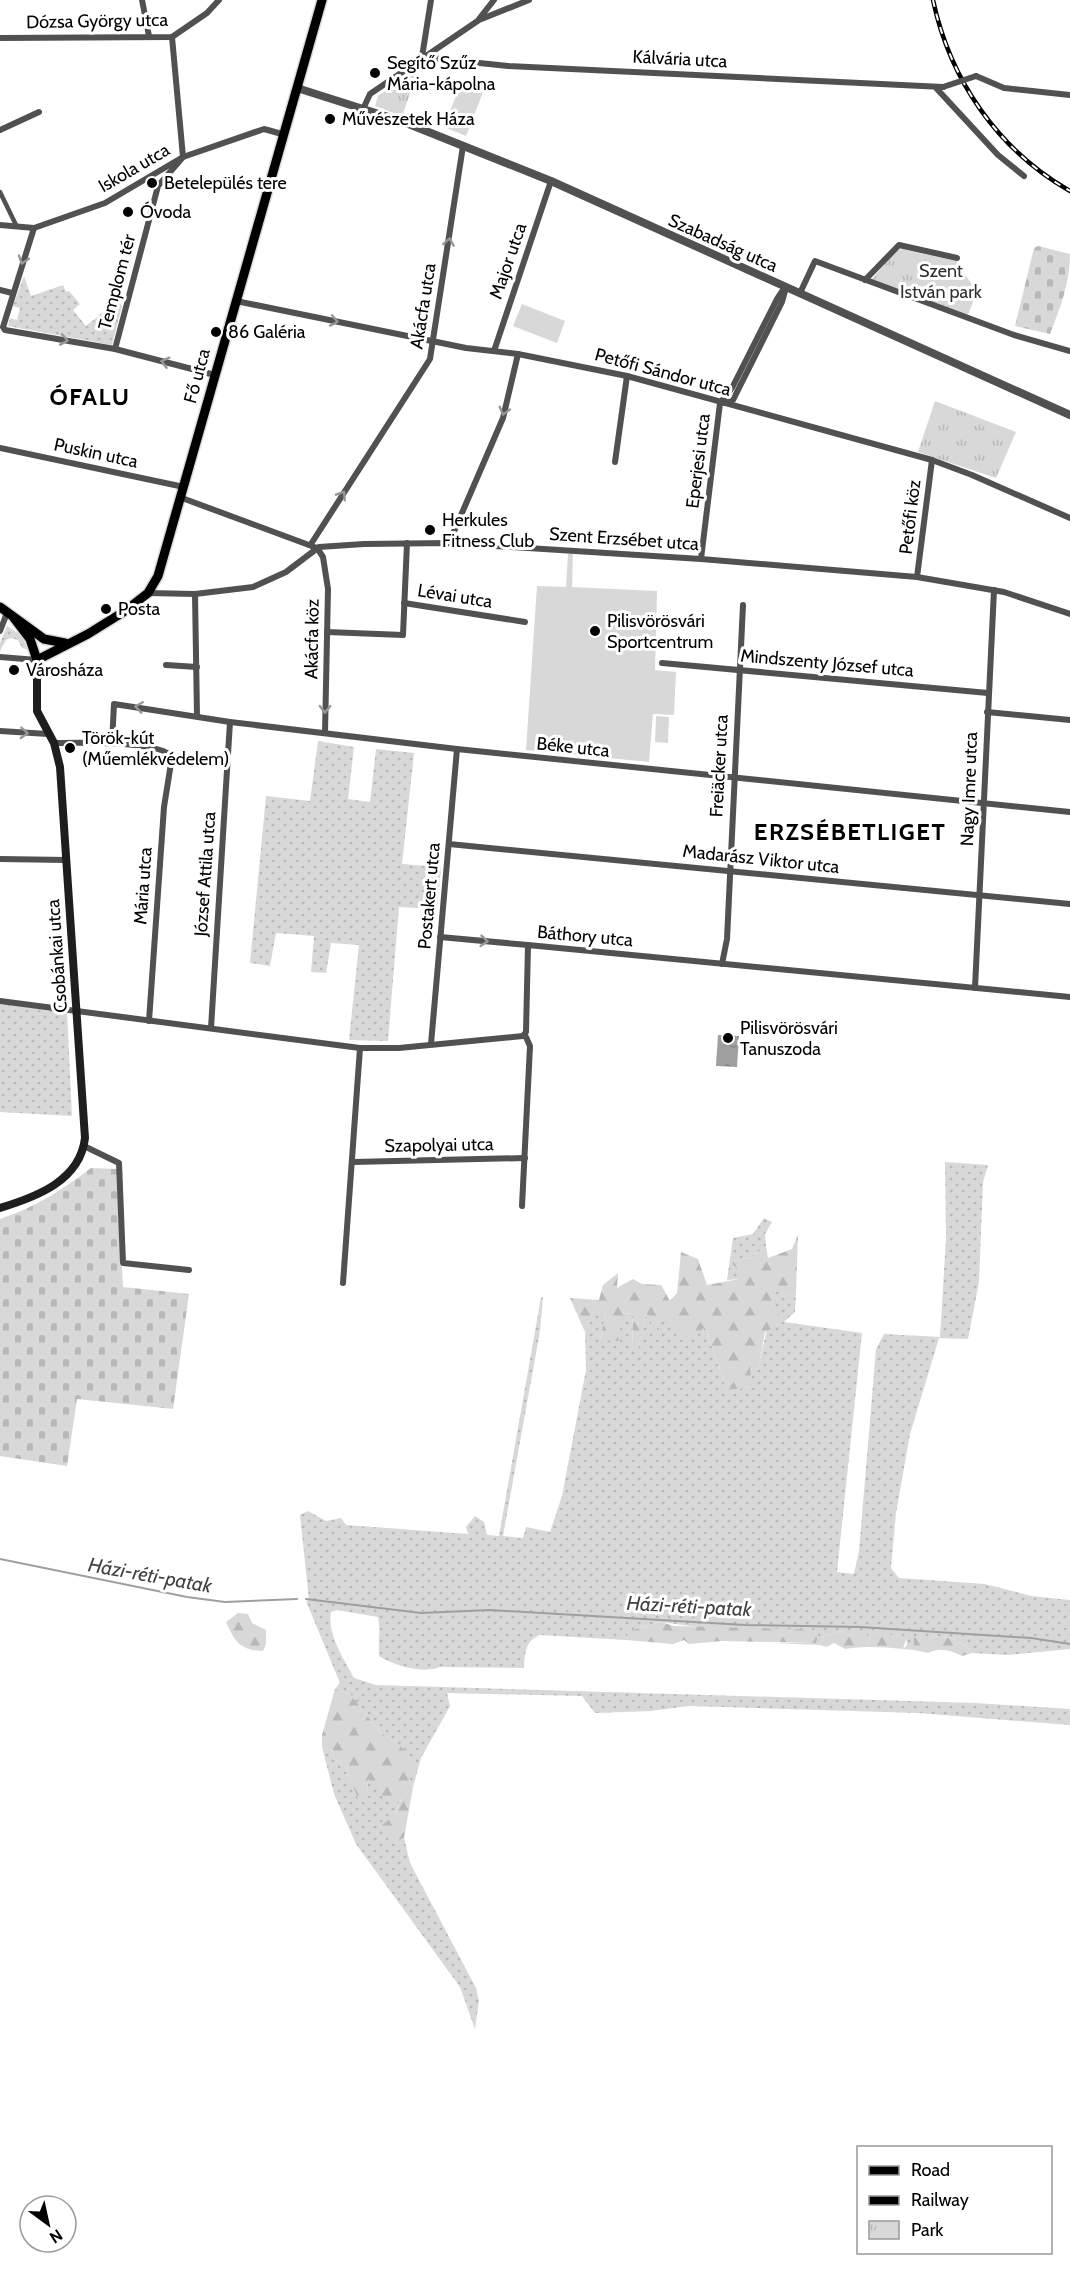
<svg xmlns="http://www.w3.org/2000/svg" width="1070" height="2272" font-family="Cabin,sans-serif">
	<defs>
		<pattern id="grass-dots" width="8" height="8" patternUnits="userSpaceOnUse" patternTransform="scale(1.5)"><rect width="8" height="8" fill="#d8d8d8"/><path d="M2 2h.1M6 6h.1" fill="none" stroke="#b8b8b8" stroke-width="1.8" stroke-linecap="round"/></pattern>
		<pattern id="forest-firs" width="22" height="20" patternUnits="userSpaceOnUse" patternTransform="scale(1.5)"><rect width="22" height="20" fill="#d8d8d8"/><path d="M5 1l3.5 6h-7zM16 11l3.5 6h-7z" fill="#b8b8b8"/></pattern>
		<pattern id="cemetery-stones" width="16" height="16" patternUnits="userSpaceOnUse" patternTransform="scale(1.5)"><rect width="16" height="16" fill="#d8d8d8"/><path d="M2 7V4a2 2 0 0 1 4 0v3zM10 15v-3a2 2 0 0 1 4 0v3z" fill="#b8b8b8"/></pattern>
		<pattern id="park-tufts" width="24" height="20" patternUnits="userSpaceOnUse" patternTransform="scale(1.5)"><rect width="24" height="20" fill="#d8d8d8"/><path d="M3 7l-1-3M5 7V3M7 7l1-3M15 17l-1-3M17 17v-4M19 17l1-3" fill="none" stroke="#b8b8b8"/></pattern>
		<pattern id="water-ripples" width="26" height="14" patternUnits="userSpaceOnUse" patternTransform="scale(1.5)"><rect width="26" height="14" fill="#9f9f9f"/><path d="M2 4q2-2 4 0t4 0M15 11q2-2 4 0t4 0" fill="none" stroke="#878787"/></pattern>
	</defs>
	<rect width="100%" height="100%" fill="#fff"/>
	<g fill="url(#grass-dots)">
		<polygon points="24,276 31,296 63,285 66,292 69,291 80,304 73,310 86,326 118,300 122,306 112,345 8,326 10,318 17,320 20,308 13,306"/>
		<polygon points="7,626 21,635 29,650 22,648 18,640 11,638 6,640 0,651 0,643"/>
		<polygon points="318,741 354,747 348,799 370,802 376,749 414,753 402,864 441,867 437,909 399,907 388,1041 349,1040 359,945 331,943 326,973 311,972 314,936 276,933 270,966 250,963 266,796 310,801"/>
		<polygon points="0,1003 67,1012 72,1116 0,1112"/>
		<path d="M 945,1162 L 988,1165 L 983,1182 L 979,1282 L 968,1339 L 939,1338 L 910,1434 L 896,1513 L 891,1568 L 899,1578 L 985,1584 L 1031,1596 L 1070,1600 L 1070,1649 L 1007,1655 L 972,1653 C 959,1633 936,1637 914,1637 L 914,1650 L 903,1649 L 907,1645 L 906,1637 L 871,1633 L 867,1646 L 846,1630 L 824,1636 L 820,1645 L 774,1643 L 815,1643 L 661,1622 L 629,1631 L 626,1640 L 540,1635 C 525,1641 525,1653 524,1668 L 440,1667 C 422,1674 395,1666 379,1656 C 378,1642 381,1630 378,1617 L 337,1610 L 331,1612 C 327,1635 344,1659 354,1678 L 376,1685 L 976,1703 L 1070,1709 L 1070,1725 L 918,1713 L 688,1706 L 651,1711 L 595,1713 L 582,1696 L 447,1693 L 450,1706 L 421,1758 L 413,1787 L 409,1783 L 412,1769 L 397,1743 L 380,1732 L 350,1694 L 335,1689 L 340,1683 L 306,1601 L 309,1600 L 300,1515 L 308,1511 L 326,1521 L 341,1518 L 346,1525 L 468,1534 L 466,1527 L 475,1516 L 484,1522 L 487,1535 L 499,1536 L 541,1297 L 543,1297 L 540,1331 L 503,1536 L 523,1538 L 526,1527 L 550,1532 L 562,1496 L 586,1370 L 585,1332 L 595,1310 L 606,1312 L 600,1340 L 623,1314 L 633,1313 L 632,1349 L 638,1348 L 646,1314 L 651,1316 L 651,1332 L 656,1332 L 660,1315 L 671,1322 L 705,1327 L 727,1390 L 751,1387 L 749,1368 L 759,1365 L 776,1288 L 783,1297 L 796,1292 L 795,1312 L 784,1322 L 862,1333 L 837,1572 L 854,1574 L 859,1551 L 876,1349 L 884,1334 L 940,1337 L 946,1239 Z"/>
		<polygon points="764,1218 772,1222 765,1234 766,1246 752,1257 731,1262 740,1271 740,1279 727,1280 733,1238 753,1234"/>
		<polygon points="322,1747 334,1751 333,1758 345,1767 360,1802 367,1793 368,1778 401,1798 395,1815 394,1841 404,1838 410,1863 476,1988 479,2001 475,2029 460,1987 356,1844 334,1794"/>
	</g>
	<g fill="url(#forest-firs)">
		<path d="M 798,1235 L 796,1292 L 783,1297 L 776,1289 L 772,1313 L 778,1313 L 783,1322 L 765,1332 L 759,1366 L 750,1368 L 752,1387 L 727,1390 L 705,1327 C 694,1336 687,1339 674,1333 L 671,1322 L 660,1316 L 656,1332 L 651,1332 L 651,1317 L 646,1314 L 638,1349 L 632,1349 L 633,1313 L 623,1314 L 618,1341 L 600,1340 L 606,1312 L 595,1311 L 585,1332 L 570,1298 L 599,1300 L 603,1285 L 618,1273 L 617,1288 L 633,1279 L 642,1284 L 661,1285 L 670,1301 L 677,1293 L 681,1252 L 698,1259 L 707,1285 L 740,1279 L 740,1271 L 730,1262 L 752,1257 L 766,1246 L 768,1258 L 792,1249 Z"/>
		<path d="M 238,1613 L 248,1614 L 252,1623 L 266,1630 L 266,1644 L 263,1651 C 240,1650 235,1642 226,1622 Z"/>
		<polygon points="661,1622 674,1626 819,1630 816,1643 722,1641 689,1644 684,1640 673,1644 626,1640 629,1631"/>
		<path d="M 846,1630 L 867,1633 L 868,1643 L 871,1633 L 907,1636 L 903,1649 C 884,1647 864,1646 845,1649 L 834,1643 L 827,1647 L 820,1645 L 824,1636 Z"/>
		<path d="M 914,1637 C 935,1637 959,1633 972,1653 L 962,1656 C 950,1650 940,1647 928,1653 L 914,1650 Z"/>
		<polygon points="335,1689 350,1694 380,1732 397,1743 415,1761 409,1783 413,1787 404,1838 394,1841 382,1825 395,1815 401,1799 386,1799 368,1779 367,1793 360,1803 345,1767 333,1758 334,1751 322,1747 322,1735"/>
	</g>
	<g fill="url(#cemetery-stones)">
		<path d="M 1038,246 L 1070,254 C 1070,283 1060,308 1050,334 L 1015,326 L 1034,248 Z"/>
		<path d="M 91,1168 L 117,1169 L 123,1287 L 189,1294 L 173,1409 L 77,1399 L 67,1466 L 0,1456 L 0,1219 C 34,1208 62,1190 91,1168 Z"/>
	</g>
	<g fill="url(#park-tufts)">
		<polygon points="416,69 419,69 402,116 375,106 378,96"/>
		<polygon points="901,249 956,261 977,292 968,315 871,280 896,251"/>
		<polygon points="935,401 1016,432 996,478 918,452"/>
	</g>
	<g fill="#d8d8d8">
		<polygon points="461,83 483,92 466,136 444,127"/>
		<polygon points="922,267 966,283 958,305 914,288"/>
		<polygon points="522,304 565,321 557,343 513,326"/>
		<polygon points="568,554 573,554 572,587 657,591 655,670 676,672 674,715 653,714 649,762 526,750 537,586 566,587"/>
		<polygon points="656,716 669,717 668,743 655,742"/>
	</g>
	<polygon fill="url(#water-ripples)" points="718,1035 739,1036 737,1067 716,1066"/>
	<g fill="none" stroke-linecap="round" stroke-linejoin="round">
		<g stroke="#9f9f9f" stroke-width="2">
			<polyline points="0,1559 187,1597 225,1602 297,1599"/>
			<polyline points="306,1599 421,1613 490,1610 745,1625 860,1627 1031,1638 1070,1644"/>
		</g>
		<defs>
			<g id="primary">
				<polyline points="0,607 44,639 65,643"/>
				<polyline points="14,618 30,639 37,660 88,634 125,611 148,593 158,576 322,0"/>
			</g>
		</defs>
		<use href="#primary" stroke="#dbdbdb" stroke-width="12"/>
		<polyline stroke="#515151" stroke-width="4.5" points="0,192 16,225"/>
		<g stroke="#515151" stroke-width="6">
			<polyline points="142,0 149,36"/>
			<polyline points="479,19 494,0"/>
			<polyline points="0,38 172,37 207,13 219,0"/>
			<polyline points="422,57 508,66 943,87"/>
			<polyline points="422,57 431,0"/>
			<polyline points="976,76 1004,88 1070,95"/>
			<polyline points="937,89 998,155 1024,176"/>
			<polyline points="363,109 370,94 479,20 529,0"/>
			<polyline points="0,130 39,112"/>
			<polyline points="0,225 34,228 105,203 183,157 264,129 282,134"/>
			<polyline points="34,228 3,327 5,330 115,349 215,375"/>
			<polyline points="865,280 899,245 957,258"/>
			<polyline points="0,290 12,293"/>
			<polyline points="800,293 815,261 1014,335 1070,351"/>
			<polyline points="236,301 466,348 518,354 627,376 932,460 972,475 1070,518"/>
			<polyline points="115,349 158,186 183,157 172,37"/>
			<polyline points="494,351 551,181"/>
			<polyline points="724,403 733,400 782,302 785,291"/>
			<polyline points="0,448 184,487"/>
			<polyline points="615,462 627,376"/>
			<polyline points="182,498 317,548 323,557 328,589 325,733"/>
			<polyline points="449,543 503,418 518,354"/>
			<polyline points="311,544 430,359 463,146"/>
			<polyline points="701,559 720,403 732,388 777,299 785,287"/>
			<polyline points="917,577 932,460"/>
			<polyline points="148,593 195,594 253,587 286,572 319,547 364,544 449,543 701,559 917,577 1004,592 1070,614"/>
			<polyline points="195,594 197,716"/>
			<polyline points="404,603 525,622"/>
			<polyline points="0,631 7,613"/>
			<polyline points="327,632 403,635 407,543"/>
			<polyline points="0,657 37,660"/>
			<polyline points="662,663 988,693"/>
			<polyline points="166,665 197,667"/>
			<polyline points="987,712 1070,720"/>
			<polyline points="0,731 48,734"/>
			<path d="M 54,743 C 75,743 161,740 172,757 L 164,807 L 149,1021"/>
			<polyline points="112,743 114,704 230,722 457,749 1070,812"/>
			<polyline points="449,844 1070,904"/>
			<polyline points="0,859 67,860"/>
			<polyline points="440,937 528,945"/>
			<polyline points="722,964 727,939 743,605"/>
			<polyline points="975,988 994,590"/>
			<polyline points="0,1001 360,1048 399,1048 523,1036 526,1032 528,945 1070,997"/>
			<polyline points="211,1028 230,722"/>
			<polyline points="431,1044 457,749"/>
			<polyline points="84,1146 119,1163 123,1263 189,1270"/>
			<polyline points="353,1162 525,1158"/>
			<polyline points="522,1206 530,1046 525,1035"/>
			<polyline points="343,1283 360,1048"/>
		</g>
		<polyline stroke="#515151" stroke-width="8" points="297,88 401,121 551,181 1070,415"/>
		<path stroke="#1e1e1e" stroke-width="8" d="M 0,1208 C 36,1197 80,1181 85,1138 L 60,767 L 54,743 L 37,711 L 37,660"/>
		<use href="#primary" stroke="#000" stroke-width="9"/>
		<defs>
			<path id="rail" d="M 933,0 C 950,80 998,150 1070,191"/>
		</defs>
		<use href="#rail" stroke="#000" stroke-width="4.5"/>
		<use href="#rail" stroke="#fff" stroke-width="2" stroke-dasharray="7" stroke-linecap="butt"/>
		<polyline stroke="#515151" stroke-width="6" points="943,87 976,76"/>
	</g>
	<defs><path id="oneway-chevron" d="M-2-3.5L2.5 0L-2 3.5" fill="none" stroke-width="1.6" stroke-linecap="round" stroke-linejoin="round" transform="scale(1.5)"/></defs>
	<g stroke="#979797">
		<use href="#oneway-chevron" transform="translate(449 242) rotate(-81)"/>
		<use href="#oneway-chevron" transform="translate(23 260) rotate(108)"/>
		<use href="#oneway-chevron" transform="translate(334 321) rotate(11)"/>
		<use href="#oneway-chevron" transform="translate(64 340) rotate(10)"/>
		<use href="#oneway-chevron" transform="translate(165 362) rotate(-165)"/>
		<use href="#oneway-chevron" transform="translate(504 411) rotate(105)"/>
		<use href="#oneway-chevron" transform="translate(342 495) rotate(-57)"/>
		<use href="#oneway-chevron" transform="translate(139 707) rotate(-172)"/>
		<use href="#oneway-chevron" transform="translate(325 709) rotate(91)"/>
		<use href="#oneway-chevron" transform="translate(24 733) rotate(3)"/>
		<use href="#oneway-chevron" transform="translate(484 941) rotate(5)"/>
	</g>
	<g fill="#000" stroke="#fff" stroke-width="2">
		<circle cx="375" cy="73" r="6"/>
		<circle cx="330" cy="119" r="6"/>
		<circle cx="152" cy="183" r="6"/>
		<circle cx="128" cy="212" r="6"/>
		<circle cx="216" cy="332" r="6"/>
		<circle cx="430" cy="530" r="6"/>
		<circle cx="106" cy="609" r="6"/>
		<circle cx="595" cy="631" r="6"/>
		<circle cx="14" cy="670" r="6"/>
		<circle cx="70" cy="748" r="6"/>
		<circle cx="728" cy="1038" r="6"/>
	</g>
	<g text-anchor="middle" stroke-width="6" stroke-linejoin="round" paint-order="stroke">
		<g font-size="18" fill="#000" stroke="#fff">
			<text transform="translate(97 21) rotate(-1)" y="6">Dózsa György utca</text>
			<text transform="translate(680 59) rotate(3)" y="6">Kálvária utca</text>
			<text transform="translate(134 168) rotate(-30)" y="6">Iskola utca</text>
			<text transform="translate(723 243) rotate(24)" y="6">Szabadság utca</text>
			<text transform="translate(508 261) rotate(-71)" y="6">Major utca</text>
			<text transform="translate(117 282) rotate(-75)" y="6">Templom tér</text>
			<text transform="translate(423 306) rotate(-81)" y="6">Akácfa utca</text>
			<text transform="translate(663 372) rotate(15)" y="6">Petőfi Sándor utca</text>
			<text transform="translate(197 376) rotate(-75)" y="6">Fő utca</text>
			<text transform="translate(96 453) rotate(12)" y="6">Puskin utca</text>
			<text transform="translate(698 461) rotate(-83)" y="6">Eperjesi utca</text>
			<text transform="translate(910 517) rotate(-83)" y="6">Petőfi köz</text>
			<text transform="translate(624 539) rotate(4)" y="6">Szent Erzsébet utca</text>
			<text transform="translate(455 596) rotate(9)" y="6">Lévai utca</text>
			<text transform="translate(312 639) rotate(-89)" y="6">Akácfa köz</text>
			<text transform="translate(827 663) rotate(5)" y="6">Mindszenty József utca</text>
			<text transform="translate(573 747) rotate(6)" y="6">Béke utca</text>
			<text transform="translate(719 766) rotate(-87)" y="6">Freiäcker utca</text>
			<text transform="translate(969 789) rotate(-88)" y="6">Nagy Imre utca</text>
			<text transform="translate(761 859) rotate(6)" y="6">Madarász Viktor utca</text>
			<text transform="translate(205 874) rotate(-86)" y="6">József Attila utca</text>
			<text transform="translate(143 886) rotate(-86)" y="6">Mária utca</text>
			<text transform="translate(429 896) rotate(-85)" y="6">Postakert utca</text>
			<text transform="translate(585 936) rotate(5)" y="6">Báthory utca</text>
			<text transform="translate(57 956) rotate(-94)" y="6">Csobánkai utca</text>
			<text transform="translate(439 1145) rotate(-1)" y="6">Szapolyai utca</text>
		</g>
		<g font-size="18" fill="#000" stroke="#fff" text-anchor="start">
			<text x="387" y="69">Segítő Szűz<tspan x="387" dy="21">Mária-kápolna</tspan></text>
			<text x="342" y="125">Művészetek Háza</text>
			<text x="164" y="189">Betelepülés tere</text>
			<text x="140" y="218">Óvoda</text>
			<text x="228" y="338">86 Galéria</text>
			<text x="442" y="526">Herkules<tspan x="442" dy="21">Fitness Club</tspan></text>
			<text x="118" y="615">Posta</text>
			<text x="607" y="627">Pilisvörösvári<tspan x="607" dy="21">Sportcentrum</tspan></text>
			<text x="26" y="676">Városháza</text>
			<text x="82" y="744">Török-kút<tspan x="82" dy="21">(Műemlékvédelem)</tspan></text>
			<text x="740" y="1034">Pilisvörösvári<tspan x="740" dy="21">Tanuszoda</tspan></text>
		</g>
		<g font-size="18" fill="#2f2f2f" stroke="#fff">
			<text x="941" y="277">Szent<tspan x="941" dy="21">István park</tspan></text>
		</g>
		<g font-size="20" font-style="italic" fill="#404040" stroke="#fff">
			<text transform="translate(150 1575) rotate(10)" y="7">Házi-réti-patak</text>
			<text transform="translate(689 1606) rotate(3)" y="7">Házi-réti-patak</text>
		</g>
		<g font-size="24" font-weight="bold" letter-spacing="1.5" fill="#000" stroke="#fff">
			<text x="90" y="405">ÓFALU</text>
			<text x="850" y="840">ERZSÉBETLIGET</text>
		</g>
	</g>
	<rect x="857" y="2146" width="195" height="108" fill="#ffffff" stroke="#999999" stroke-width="1.5"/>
	<rect x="869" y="2166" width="30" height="9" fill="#000000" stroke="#999999" stroke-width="1.5"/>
	<text x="911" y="2176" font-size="18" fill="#000000">Road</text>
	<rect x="869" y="2196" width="30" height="9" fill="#000000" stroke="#999999" stroke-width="1.5"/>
	<text x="911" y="2206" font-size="18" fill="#000000">Railway</text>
	<rect x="869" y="2221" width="30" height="18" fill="url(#park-tufts)" stroke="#999999" stroke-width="1.5"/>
	<text x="911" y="2236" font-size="18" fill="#000000">Park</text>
	<g transform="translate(48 2224) rotate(147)"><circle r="28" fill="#ffffff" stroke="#999999" stroke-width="1.5"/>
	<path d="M0-4.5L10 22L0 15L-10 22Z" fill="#000000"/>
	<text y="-9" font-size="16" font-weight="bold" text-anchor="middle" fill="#000000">N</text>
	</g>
</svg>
